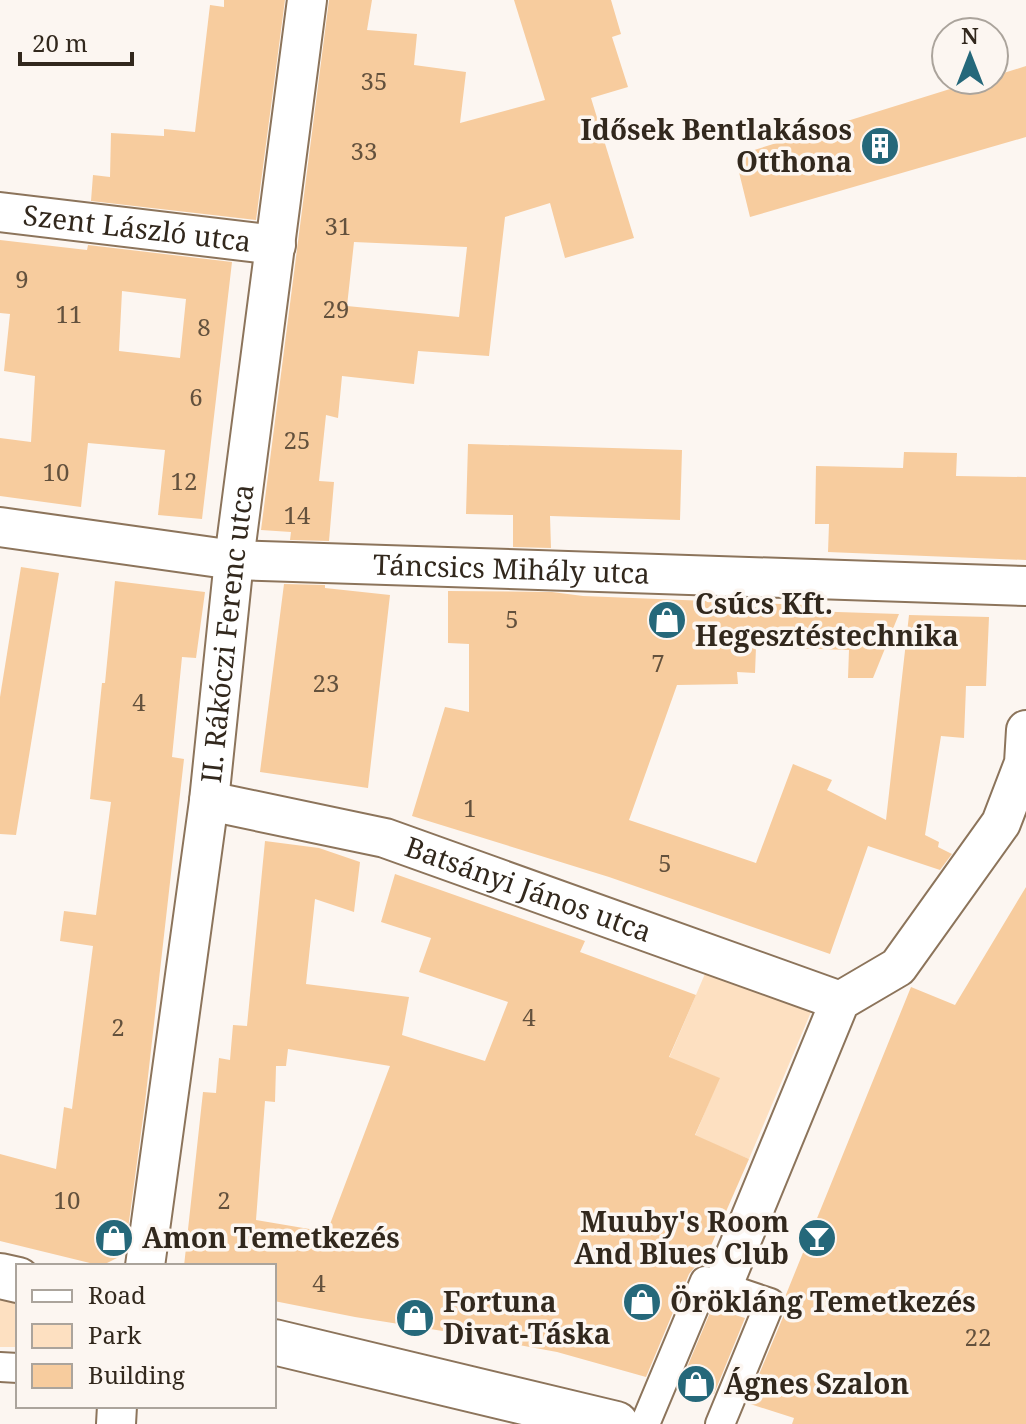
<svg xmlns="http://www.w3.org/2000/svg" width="1026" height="1424" font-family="'Noto Serif',serif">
	<rect width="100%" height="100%" fill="#fcf6f1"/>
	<g fill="#fde0c1">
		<polygon points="713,955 819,993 749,1159 695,1136 719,1078 669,1058"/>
		<polygon points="0,1296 18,1300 18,1347 0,1347"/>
	</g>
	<g fill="#f7cc9e" fill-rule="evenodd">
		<polygon points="224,0 285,0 256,220 91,201 93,175 110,177 111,133 164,136 164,129 195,132 210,5 224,7"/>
		<path d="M 329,0 L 372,0 L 367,30 L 417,34 L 414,65 L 466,72 L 460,123 L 545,100 L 514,0 L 611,0 L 621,34 L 612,37 L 628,87 L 591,98 L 634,238 L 565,258 L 550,203 L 505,217 L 489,356 L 418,351 L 414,384 L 342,376 L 338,418 L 326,415 L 319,481 L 334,482 L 329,541 L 290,540 L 291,532 L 261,530 ZM 354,242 L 467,247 L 459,317 L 347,306 Z"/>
		<polygon points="1026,66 1026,137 750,217 735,156 979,80 994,80 994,76"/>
		<path d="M 0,240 L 87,250 L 88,245 L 232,262 L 202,519 L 158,515 L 165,450 L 88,443 L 81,507 L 0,496 L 0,438 L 31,442 L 35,376 L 4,371 L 10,314 L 0,313 ZM 122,291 L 186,299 L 180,358 L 119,351 Z"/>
		<polygon points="468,444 682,450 680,520 550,516 551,548 513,547 513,515 466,514"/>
		<polygon points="904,452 957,453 956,476 1026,477 1026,560 828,552 829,524 815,524 816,466 903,468"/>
		<polygon points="21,567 59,573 16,835 0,834 0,697"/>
		<polygon points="115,581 205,592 196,658 182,657 172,757 184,759 145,1103 125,1251 119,1257 107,1263 94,1264 0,1241 0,1154 56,1169 64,1107 72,1109 93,946 60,941 64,911 96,915 111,802 90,799 102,683 105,683"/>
		<polygon points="284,584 325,585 325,588 390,595 368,788 260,772"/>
		<polygon points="448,591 552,592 583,596 807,605 807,611 899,614 873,678 848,678 849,650 756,647 755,673 737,672 738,684 677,685 629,820 756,863 793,764 832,780 827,790 886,820 909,615 989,617 986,686 966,686 964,738 941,736 925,835 939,842 938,847 952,854 940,870 868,846 830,954 609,877 412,816 445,707 469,712 469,644 448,643"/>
		<path d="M 265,841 L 319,848 L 360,862 L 354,912 L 315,899 L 306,984 L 409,997 L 402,1035 L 485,1061 L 508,1002 L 419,972 L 431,938 L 381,922 L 395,874 L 585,941 L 580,952 L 696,995 L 669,1057 L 720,1078 L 695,1135 L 749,1159 L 703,1264 L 695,1267 L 689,1274 L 646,1377 L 557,1352 L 449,1332 L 355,1317 L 274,1301 L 274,1266 L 184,1266 L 203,1092 L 216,1093 L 219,1058 L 230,1060 L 233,1025 L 247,1026 ZM 288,1049 L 390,1066 L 327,1232 L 256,1220 L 265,1101 L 275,1102 L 276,1066 L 286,1066 Z"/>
		<polygon points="1026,887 1026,1424 792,1424 794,1418 747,1403 786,1310 785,1297 911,987 955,1005"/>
		<polygon points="712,1308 745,1318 714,1394 680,1384"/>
	</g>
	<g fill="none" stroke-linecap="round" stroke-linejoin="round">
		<defs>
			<g id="pedestrian">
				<polyline points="0,1367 18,1368"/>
				<polyline points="645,1424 705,1281 770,1303 720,1424"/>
			</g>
			<g id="minor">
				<path id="s1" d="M 0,212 L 276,245"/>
				<path id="s2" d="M 0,527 L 234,560 L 1026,586"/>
				<path id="s3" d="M 209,801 L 385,838 L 840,1001"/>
				<path id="s4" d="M 145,1266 L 209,801 L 234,560 L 307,0"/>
				<polyline points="723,1285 840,1001 898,967 1001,823 1024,763 1026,730"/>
				<polyline points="116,1424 117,1406"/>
			</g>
			<g id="secondary">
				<polyline points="0,1276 18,1280"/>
				<polyline points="274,1342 616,1424"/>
			</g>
		</defs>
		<use href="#pedestrian" stroke="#8c745b" stroke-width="32"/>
		<use href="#minor" stroke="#8c745b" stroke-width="42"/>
		<use href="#secondary" stroke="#8c745b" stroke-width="48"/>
		<use href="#pedestrian" stroke="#fff" stroke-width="28"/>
		<use href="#minor" stroke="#fff" stroke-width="38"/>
		<use href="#secondary" stroke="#fff" stroke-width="44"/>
	</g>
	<defs>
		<symbol id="building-disc" viewBox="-11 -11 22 22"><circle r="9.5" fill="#25687a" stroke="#fcf6f1"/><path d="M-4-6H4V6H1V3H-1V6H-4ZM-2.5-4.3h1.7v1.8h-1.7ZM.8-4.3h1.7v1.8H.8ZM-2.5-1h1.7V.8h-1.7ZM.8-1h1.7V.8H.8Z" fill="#fff"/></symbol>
		<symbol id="shop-disc" viewBox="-11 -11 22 22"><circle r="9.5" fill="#25687a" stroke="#fcf6f1"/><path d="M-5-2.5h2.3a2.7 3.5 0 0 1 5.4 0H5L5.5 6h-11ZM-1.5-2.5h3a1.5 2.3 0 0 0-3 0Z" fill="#fff"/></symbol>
		<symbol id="bar-disc" viewBox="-11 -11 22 22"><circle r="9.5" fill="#25687a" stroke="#fcf6f1"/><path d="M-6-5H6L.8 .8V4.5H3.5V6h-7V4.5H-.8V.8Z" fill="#fff"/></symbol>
	</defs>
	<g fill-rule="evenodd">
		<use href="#building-disc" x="858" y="124" width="44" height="44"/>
		<use href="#shop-disc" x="645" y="598" width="44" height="44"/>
		<use href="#shop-disc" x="92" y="1216" width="44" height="44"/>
		<use href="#bar-disc" x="795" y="1216" width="44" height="44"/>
		<use href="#shop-disc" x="620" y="1280" width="44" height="44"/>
		<use href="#shop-disc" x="393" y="1296" width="44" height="44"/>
		<use href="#shop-disc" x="674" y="1362" width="44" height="44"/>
	</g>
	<g text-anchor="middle" stroke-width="7" stroke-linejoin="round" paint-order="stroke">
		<g font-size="24" fill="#63513d">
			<text x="374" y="90">35</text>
			<text x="364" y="160">33</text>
			<text x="338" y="235">31</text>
			<text x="22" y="288">9</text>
			<text x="336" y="318">29</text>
			<text x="69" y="323">11</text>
			<text x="204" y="336">8</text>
			<text x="196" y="406">6</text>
			<text x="297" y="449">25</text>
			<text x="56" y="481">10</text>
			<text x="184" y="490">12</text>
			<text x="297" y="524">14</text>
			<text x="512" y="628">5</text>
			<text x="658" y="672">7</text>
			<text x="326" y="692">23</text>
			<text x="139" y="711">4</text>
			<text x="470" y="817">1</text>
			<text x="665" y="872">5</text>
			<text x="529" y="1026">4</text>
			<text x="118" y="1036">2</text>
			<text x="67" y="1209">10</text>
			<text x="224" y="1209">2</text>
			<text x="319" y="1292">4</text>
			<text x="978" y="1346">22</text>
		</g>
		<g font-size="28" font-weight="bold" fill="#32281d" stroke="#fcf6f1" text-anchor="start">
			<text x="852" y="140" text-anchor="end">Idősek Bentlakásos<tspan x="852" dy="32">Otthona</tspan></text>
			<text x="695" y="614">Csúcs Kft.<tspan x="695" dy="32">Hegesztéstechnika</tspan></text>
			<text x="789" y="1232" text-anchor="end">Muuby's Room<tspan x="789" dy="32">And Blues Club</tspan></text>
			<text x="142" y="1248">Amon Temetkezés</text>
			<text x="443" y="1312">Fortuna<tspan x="443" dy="32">Divat-Táska</tspan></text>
			<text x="670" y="1312">Örökláng Temetkezés</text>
			<text x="724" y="1394">Ágnes Szalon</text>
		</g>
		<g font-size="28" fill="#32281d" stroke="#fcf6f1">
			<text dy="10" stroke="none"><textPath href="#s1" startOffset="138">Szent László utca</textPath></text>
			<text dy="10" stroke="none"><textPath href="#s2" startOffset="514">Táncsics Mihály utca</textPath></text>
			<text dy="10" stroke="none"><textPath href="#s4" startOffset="638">II. Rákóczi Ferenc utca</textPath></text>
			<text dy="10" stroke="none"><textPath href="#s3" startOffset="332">Batsányi János utca</textPath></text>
		</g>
	</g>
	<rect x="16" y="1264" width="260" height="144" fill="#fcf6f1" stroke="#aba49c" stroke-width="2"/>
	<rect x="32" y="1290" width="40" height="12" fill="#ffffff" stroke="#aba49c" stroke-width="2"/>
	<text x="88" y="1304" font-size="24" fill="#32281d">Road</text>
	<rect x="32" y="1324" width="40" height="24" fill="#fde0c1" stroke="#aba49c" stroke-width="2"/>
	<text x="88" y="1344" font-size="24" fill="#32281d">Park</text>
	<rect x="32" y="1364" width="40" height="24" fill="#f7cc9e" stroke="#aba49c" stroke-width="2"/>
	<text x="88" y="1384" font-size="24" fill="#32281d">Building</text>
	<g transform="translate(970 56)"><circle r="38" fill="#fcf6f1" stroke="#aba49c" stroke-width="2"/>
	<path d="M0-6L14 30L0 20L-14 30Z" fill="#25687a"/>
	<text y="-12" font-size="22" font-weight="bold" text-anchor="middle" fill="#32281d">N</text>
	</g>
	<path d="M20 52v12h112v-12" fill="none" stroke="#32281d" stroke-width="4"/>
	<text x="32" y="52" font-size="24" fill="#32281d" stroke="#fcf6f1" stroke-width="6" paint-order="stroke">20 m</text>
</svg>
